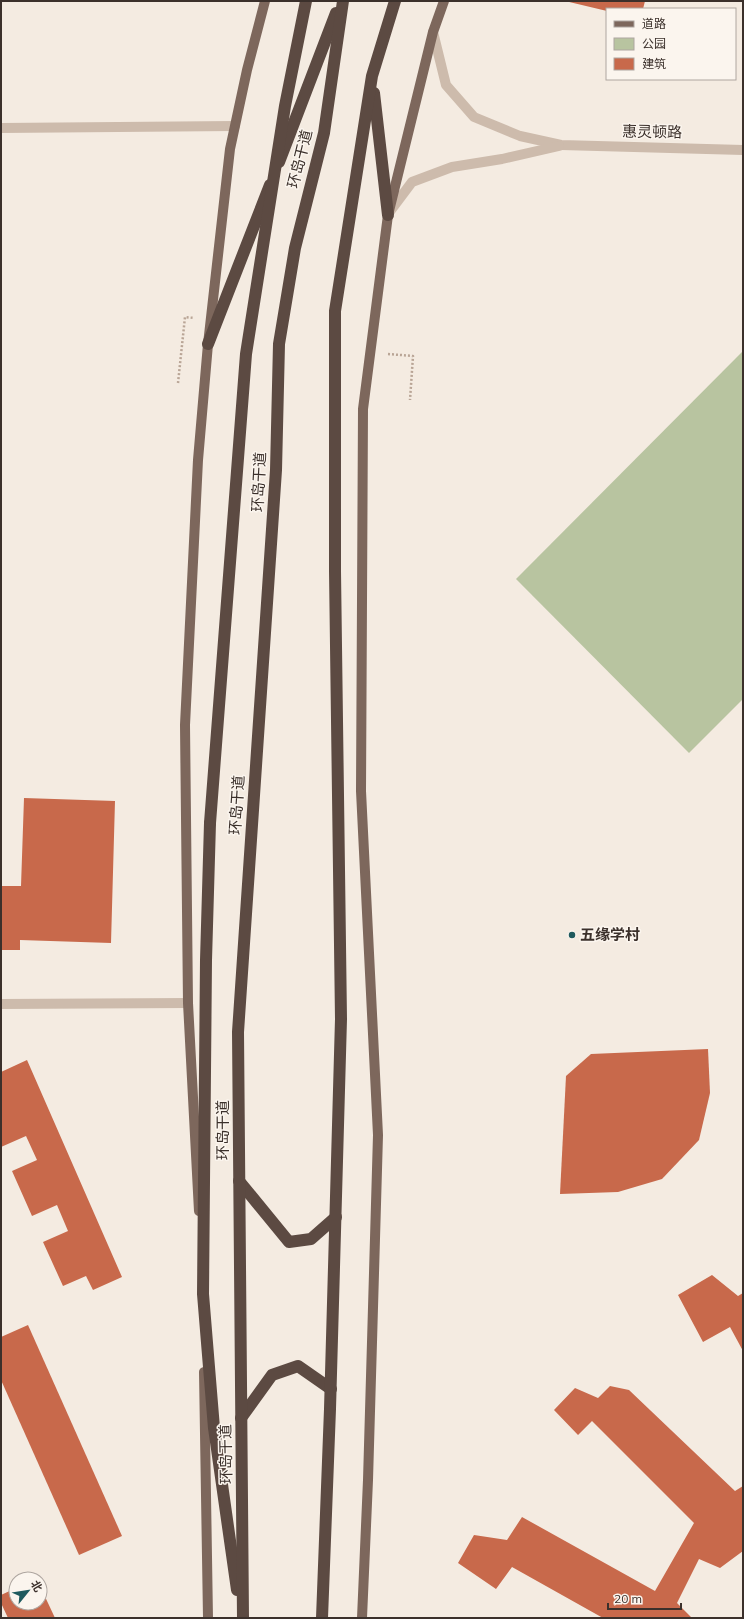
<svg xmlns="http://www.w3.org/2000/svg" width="744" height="1619" font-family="Mulish,'Noto Sans SC',sans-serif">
	<rect width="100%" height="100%" fill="#f4ebe1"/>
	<polygon fill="#b8c4a0" points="743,351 743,699 689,753 516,579"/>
	<g fill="#c8694b">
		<polygon points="565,1 645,1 643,9 607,9 607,11"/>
		<polygon points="24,798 115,801 111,943 20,940 20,950 1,950 1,886 21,886"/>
		<polygon points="708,1049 710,1093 699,1140 662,1179 618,1192 560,1194 566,1076 591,1054"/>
		<polygon points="27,1060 122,1277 93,1290 86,1276 63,1286 43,1242 68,1231 57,1205 32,1216 12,1171 37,1160 26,1136 1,1147 1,1072"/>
		<polygon points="712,1275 738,1296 743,1293 743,1351 730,1327 703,1342 678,1295"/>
		<polygon points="28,1325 122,1536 79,1555 1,1380 1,1337"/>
		<polygon points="610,1386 629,1390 735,1491 743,1486 743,1551 720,1568 699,1559 677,1603 692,1618 603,1618 512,1567 496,1589 458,1563 474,1535 507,1540 522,1517 655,1591 694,1523 592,1421 578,1435 554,1410 575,1388 598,1398"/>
		<polygon points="40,1586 55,1618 8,1618 1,1603 1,1595 16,1588 16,1603 40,1603"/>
	</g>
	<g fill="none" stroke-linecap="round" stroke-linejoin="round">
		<g stroke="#b9a596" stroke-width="2.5" stroke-dasharray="2 2" stroke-linecap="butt">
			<polyline points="388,354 413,356 410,400"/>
			<polyline points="178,383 185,317 194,318"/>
		</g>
		<g stroke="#cdbbac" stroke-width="10">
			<polyline points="433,32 446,85 474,117 520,136 561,145 743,150"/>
			<polyline points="1,128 235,126"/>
			<polyline points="388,214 412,182 452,167 502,159 559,146"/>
			<polyline points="1,1004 188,1003"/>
		</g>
		<g stroke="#7d675c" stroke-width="10">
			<polyline points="199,1211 188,1003 185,725 198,460 208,344 230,149 247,70 265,1"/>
			<polyline points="204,1372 208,1618"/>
			<polyline points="362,1618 368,1480 378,1135 361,791 363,409 388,215 433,32 444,1"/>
		</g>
		<g stroke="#5c4a42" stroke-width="12">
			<polyline points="374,93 388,215"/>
			<polyline points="279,162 336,13"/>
			<polyline points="208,344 270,185"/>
			<polyline points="210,823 206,960 203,1294 214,1428 237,1590"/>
			<polyline points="239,1181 289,1242 311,1239 336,1217"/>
			<polyline points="241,1418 272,1375 298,1366 331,1389"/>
			<polyline points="243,1618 238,1032 276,470 279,344 295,248 324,133 343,1"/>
			<polyline points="322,1618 330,1409 341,1019 335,571 335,311 372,76 395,1"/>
		</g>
		<polyline stroke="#5c4a42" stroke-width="12" points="210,823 246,354 285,106 306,1"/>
	</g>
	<circle fill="#1f5a5e" stroke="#fbf5ee" stroke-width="1.5" cx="572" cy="935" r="4"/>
	<g text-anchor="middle" stroke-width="3" stroke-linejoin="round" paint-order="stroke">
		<g font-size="15" fill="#3b302b" stroke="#fbf5ee">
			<text transform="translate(652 132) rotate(1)" y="5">惠灵顿路</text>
			<text transform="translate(300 159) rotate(-76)" y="5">环岛干道</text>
			<text transform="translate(259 482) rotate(-87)" y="5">环岛干道</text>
			<text transform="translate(237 805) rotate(-86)" y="5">环岛干道</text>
			<text transform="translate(223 1130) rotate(-90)" y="5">环岛干道</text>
			<text transform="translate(226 1454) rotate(-91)" y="5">环岛干道</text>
		</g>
		<g font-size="15" font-weight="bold" fill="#3b302b" stroke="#fbf5ee" text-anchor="start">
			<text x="580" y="940">五缘学村</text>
		</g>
	</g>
	<rect width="744" height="1619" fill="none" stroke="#3b302b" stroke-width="4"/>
	<rect x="606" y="8" width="130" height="72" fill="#fbf5ee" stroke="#aea6a0"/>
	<rect x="614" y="21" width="20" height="6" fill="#7d675c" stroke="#aea6a0"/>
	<text x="642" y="28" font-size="12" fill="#3b302b">道路</text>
	<rect x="614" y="38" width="20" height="12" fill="#b8c4a0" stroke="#aea6a0"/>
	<text x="642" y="48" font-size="12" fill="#3b302b">公园</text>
	<rect x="614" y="58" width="20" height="12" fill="#c8694b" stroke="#aea6a0"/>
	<text x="642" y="68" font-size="12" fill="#3b302b">建筑</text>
	<g transform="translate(28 1591) rotate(60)"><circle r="19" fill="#fbf5ee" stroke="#aea6a0"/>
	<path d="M0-3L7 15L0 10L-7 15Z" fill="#1f5a5e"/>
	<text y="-6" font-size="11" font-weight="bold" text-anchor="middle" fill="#3b302b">北</text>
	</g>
	<path d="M608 1603v6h73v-6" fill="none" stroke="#3b302b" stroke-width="2"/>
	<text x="614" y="1603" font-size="12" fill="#3b302b" stroke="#fbf5ee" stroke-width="3" paint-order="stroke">20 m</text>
</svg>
